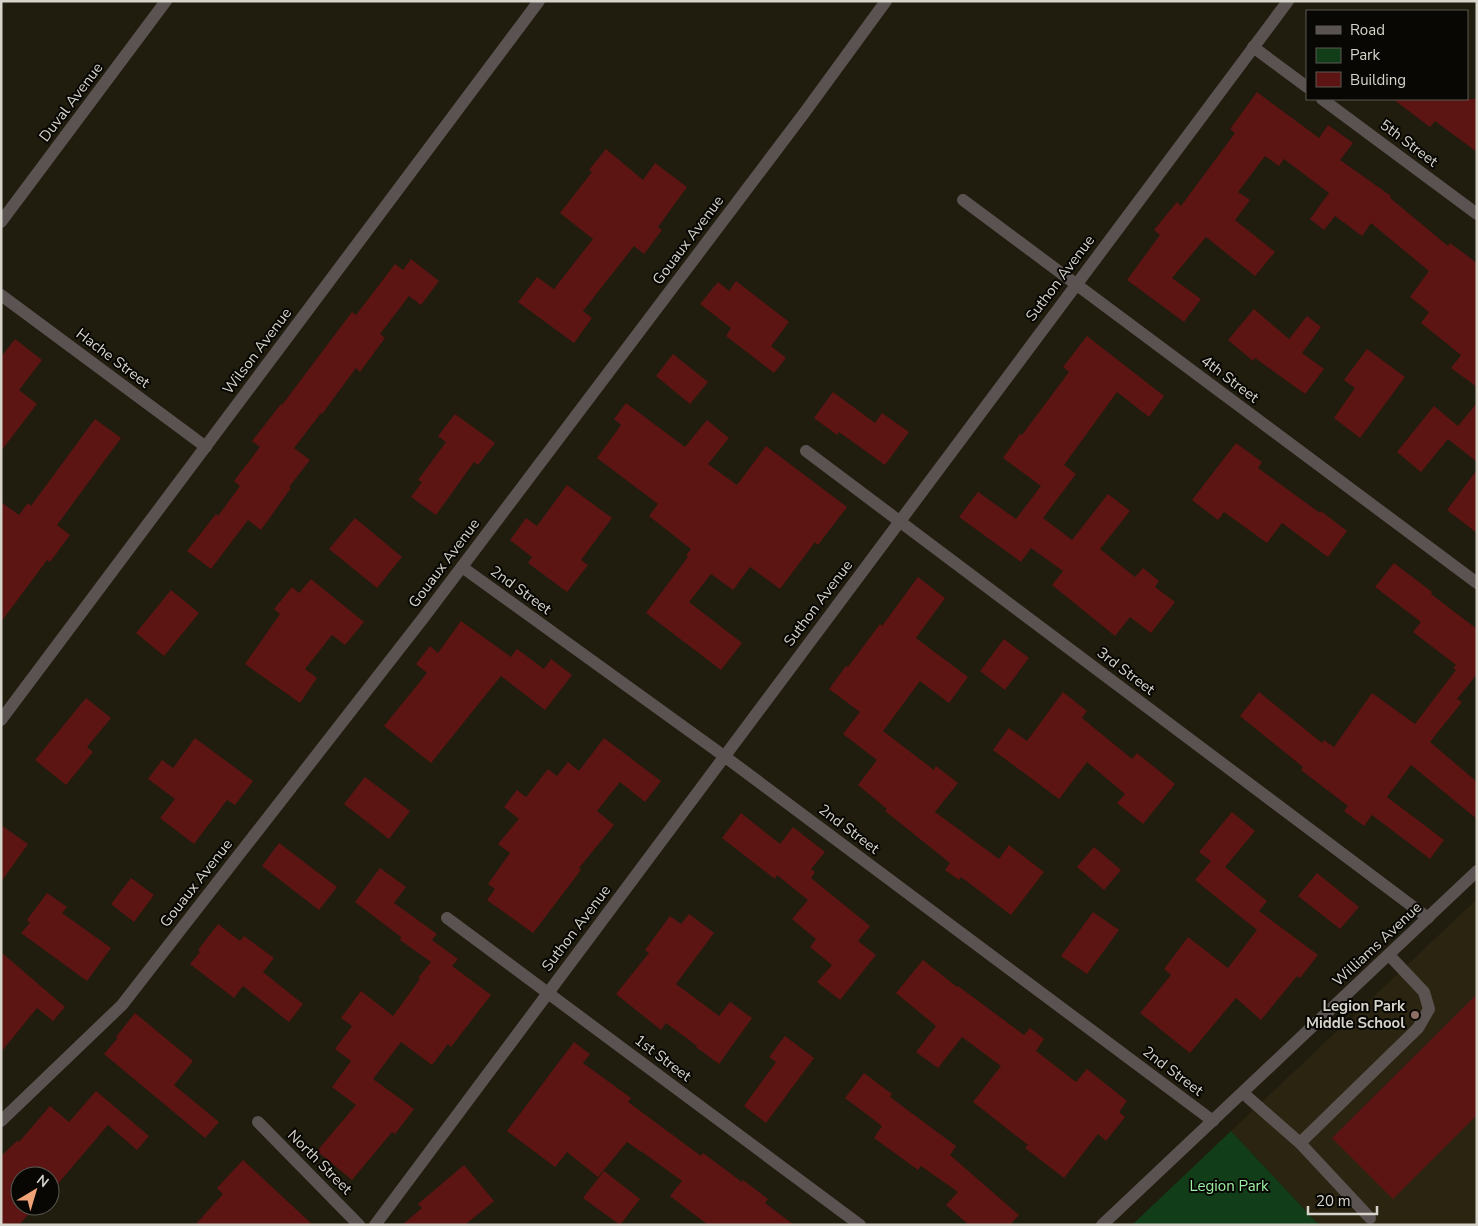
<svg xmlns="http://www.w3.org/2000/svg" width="1478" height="1226" font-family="'Nunito Sans',sans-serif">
	<rect width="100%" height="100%" fill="#201c0e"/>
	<polygon fill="#2a2410" points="1477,899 1477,1225 1319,1225 1231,1131"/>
	<polygon fill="#113e18" points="1231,1131 1319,1225 1132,1225"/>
	<g fill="#5c1513">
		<polygon points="1257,92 1319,138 1328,125 1353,143 1340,160 1391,196 1390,198 1448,246 1450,243 1477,263 1477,387 1451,368 1461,355 1421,323 1429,312 1410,297 1429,271 1371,223 1362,236 1335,216 1324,230 1310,219 1329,193 1284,159 1279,166 1265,156 1238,192 1250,200 1235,220 1275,252 1255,276 1206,237 1172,278 1201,299 1184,322 1127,280 1160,235 1154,230 1177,202 1181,206 1235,133 1230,129"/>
		<polygon points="1393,99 1477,99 1477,152 1435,121 1430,127"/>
		<polygon points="606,149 643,180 655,163 687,187 658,227 662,230 644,254 634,246 583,311 592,318 574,343 518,302 537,277 554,289 593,239 560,213 592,172 589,170"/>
		<polygon points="411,259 439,281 421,305 409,296 380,334 385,338 360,372 356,368 322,414 321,413 294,448 310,460 289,487 291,488 261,530 248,520 211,569 187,551 216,514 218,516 240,486 234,481 260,447 252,441 281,404 282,405 352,312 356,315 395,264 403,270"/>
		<polygon points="736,281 789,322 771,346 786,358 774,373 726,336 731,328 700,304 718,282 729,291"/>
		<polygon points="1254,309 1289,339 1307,316 1321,327 1302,353 1324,369 1305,394 1255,358 1253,361 1228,340"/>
		<polygon points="1087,336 1164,396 1149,417 1117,392 1064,465 1076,474 1043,518 1072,540 1108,494 1130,511 1100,549 1135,577 1143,568 1159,581 1155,587 1175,602 1151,633 1130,617 1115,636 1052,585 1063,571 1031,548 1021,562 959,517 978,492 1016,519 1041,486 1003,458 1020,434 1022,435 1069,372 1063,367"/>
		<polygon points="15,339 42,360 19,390 37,404 1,451 1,357"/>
		<polygon points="1367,349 1405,377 1360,438 1334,418 1355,388 1344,380"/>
		<polygon points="673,354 708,382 690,404 656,376"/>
		<polygon points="833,392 875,423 882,413 909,432 885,465 839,432 837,435 814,418"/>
		<polygon points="626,403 685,447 707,420 729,438 708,464 737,485 766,446 847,507 818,545 815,542 780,589 750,567 733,590 711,574 689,602 742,643 721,670 646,613 688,557 686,556 691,549 649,516 658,504 597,458 621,425 614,419"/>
		<polygon points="1477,403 1477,462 1448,439 1421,472 1397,452 1434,406 1458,426"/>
		<polygon points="455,414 495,443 478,465 474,462 436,515 411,497 422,482 418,480 446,442 438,436"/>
		<polygon points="95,419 121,438 57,525 70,535 50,562 47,560 1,622 1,502 19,515 28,503 31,506"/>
		<polygon points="1236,443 1262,462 1258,468 1320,513 1321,511 1347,531 1328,557 1282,523 1267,543 1224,512 1218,520 1192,500"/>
		<polygon points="1477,470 1477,533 1447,510"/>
		<polygon points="567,485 612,518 581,560 588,565 567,592 528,563 532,557 510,540 526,518 537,526"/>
		<polygon points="355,518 402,557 377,588 329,549"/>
		<polygon points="1394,563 1432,592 1431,594 1477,629 1477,674 1457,699 1462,702 1430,742 1477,782 1477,819 1411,765 1387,797 1444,840 1430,859 1372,815 1364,826 1344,811 1348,806 1301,770 1303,767 1240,716 1259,692 1322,743 1324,740 1334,747 1372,693 1415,724 1456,670 1453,668 1456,665 1413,632 1421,622 1375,587"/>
		<polygon points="918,577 945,598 916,638 968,677 949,703 920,681 883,731 934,770 936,766 958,783 935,812 999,859 1009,845 1044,872 1011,915 961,877 959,880 945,870 950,863 885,811 887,809 858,785 877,760 843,734 860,712 829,689 846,666 848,667 880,624 882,626"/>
		<polygon points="311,579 364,622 345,645 332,635 305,669 317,678 300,703 245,664 280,614 274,609 292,587 299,593"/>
		<polygon points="171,590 199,613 164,656 136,633"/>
		<polygon points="461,621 511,657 517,649 544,669 551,659 572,675 545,710 501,676 431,763 384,726 427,673 416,664 430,646 438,653"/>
		<polygon points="1004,639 1029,658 1005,690 980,671"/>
		<polygon points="1063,692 1087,711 1082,718 1132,759 1137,753 1175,784 1143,824 1117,803 1125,794 1087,762 1059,799 993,750 1009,728 1027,741"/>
		<polygon points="86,698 111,718 87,747 93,752 66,785 35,760"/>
		<polygon points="195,738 253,781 235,805 227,800 194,844 160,818 175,799 148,779 162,760 173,768"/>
		<polygon points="604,738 661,781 645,802 620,782 597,811 614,825 579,868 581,870 533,933 487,900 495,889 488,884 510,853 498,844 519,819 504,807 517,790 526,797 548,769 557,776 568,762 579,771"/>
		<polygon points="365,777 410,811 389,839 344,804"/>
		<polygon points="1232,812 1255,831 1225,867 1267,901 1259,911 1318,955 1300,978 1297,976 1261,1020 1236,998 1190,1053 1140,1013 1171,975 1164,969 1188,937 1228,968 1257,930 1195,880 1211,861 1199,852"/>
		<polygon points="741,813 780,844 793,827 825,852 811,869 815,872 811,878 870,926 858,941 876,955 840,1000 817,982 832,965 810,947 816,939 792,919 808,900 777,875 775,879 722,838"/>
		<polygon points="1,825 28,844 1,882"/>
		<polygon points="279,843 337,887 319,910 262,866"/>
		<polygon points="1094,847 1121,870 1104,890 1077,867"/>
		<polygon points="380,868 406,887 394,903 437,934 432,940 458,959 452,966 491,995 451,1047 448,1044 432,1065 401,1042 373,1079 414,1109 395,1134 392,1132 352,1180 317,1151 356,1105 332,1087 351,1061 335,1049 352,1026 341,1018 361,991 393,1016 420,979 418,978 431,962 400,940 401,937 355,902"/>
		<polygon points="1317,873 1359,907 1340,929 1298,896"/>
		<polygon points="131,878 154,895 134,922 111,904"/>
		<polygon points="47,893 67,907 62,913 111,948 87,981 21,933 30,923 27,920"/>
		<polygon points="1093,912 1119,930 1087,974 1061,956"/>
		<polygon points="689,914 714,933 676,984 719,1016 730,1002 752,1018 719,1064 696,1047 697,1046 666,1023 661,1030 616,994 649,953 645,950 670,916 681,924"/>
		<polygon points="218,924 240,941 244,936 274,958 263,972 303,1004 289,1022 243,986 234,998 190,964 200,952 198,950"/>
		<polygon points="1,952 65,1007 53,1021 37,1008 1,1052"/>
		<polygon points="923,960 957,987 958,986 1024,1035 1030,1028 1044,1039 1036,1051 1076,1082 1087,1069 1127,1101 1119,1112 1125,1117 1106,1141 1098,1134 1064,1178 1025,1148 1028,1145 973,1102 1001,1066 962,1037 938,1068 916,1052 936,1026 896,993"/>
		<polygon points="1477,994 1477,1115 1393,1199 1332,1138"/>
		<polygon points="135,1013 193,1061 174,1085 219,1122 205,1138 104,1054 118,1038 116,1037"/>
		<polygon points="785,1036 814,1058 766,1123 744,1106 776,1062 769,1057"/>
		<polygon points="574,1042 590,1054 583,1063 631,1098 628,1102 701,1156 703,1153 742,1182 743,1180 768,1199 765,1203 794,1225 708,1225 670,1196 682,1181 641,1151 641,1152 627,1142 598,1177 567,1152 555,1167 507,1131"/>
		<polygon points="864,1073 892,1094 890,1097 956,1146 950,1155 1019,1215 1010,1225 969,1225 946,1205 958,1192 921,1166 918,1170 874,1138 882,1126 845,1098"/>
		<polygon points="96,1091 149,1136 137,1150 108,1125 50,1193 50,1176 20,1176 20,1206 36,1206 19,1225 1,1225 1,1156 17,1141 19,1142 50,1106 69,1122"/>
		<polygon points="243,1160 313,1225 195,1225 223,1194 217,1188"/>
		<polygon points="464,1165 494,1201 465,1225 402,1225 422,1208 418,1204"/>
		<polygon points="604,1171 640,1199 620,1225 583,1198"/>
	</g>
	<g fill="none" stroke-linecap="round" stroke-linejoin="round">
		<g stroke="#5b5352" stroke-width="12">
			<polyline points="1253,47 1307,87"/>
			<polyline points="1322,99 1477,214"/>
			<polyline points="963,200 1477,583"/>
			<polyline points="1,222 166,1"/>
			<polyline points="1,295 206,447"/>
			<polyline points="806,451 1428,918"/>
			<polyline points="462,567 724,756 1213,1121"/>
			<polyline points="1,720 539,1"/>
			<polyline points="447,918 860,1225"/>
			<polyline points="1243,1093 1300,1143 1370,1218"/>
			<polyline points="1,1121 122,1005 424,617 805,112 886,1"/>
			<polyline points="258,1122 359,1225"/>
			<polyline points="1300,1143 1418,1028 1429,1009 1424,992 1389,955"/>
			<polyline points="375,1225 1288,1"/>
			<polyline points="1102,1225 1477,871"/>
		</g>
	</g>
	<circle fill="#8d6e63" stroke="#080703" stroke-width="2" cx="1415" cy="1015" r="5"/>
	<g text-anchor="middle" stroke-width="4" stroke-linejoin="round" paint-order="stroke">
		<g font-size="15" fill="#d6d4cb" stroke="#080703">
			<text transform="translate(71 102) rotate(-53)" y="5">Duval Avenue</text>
			<text transform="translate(1409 143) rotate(37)" y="5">5th Street</text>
			<text transform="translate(688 240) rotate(-53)" y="5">Gouaux Avenue</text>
			<text transform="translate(1060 278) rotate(-53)" y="5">Suthon Avenue</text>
			<text transform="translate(257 351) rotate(-53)" y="5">Wilson Avenue</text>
			<text transform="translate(113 358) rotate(37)" y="5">Hache Street</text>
			<text transform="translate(1230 379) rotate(37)" y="5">4th Street</text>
			<text transform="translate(444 563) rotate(-53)" y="5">Gouaux Avenue</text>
			<text transform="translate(521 590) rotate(36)" y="5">2nd Street</text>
			<text transform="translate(818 603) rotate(-53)" y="5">Suthon Avenue</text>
			<text transform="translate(1126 671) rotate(37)" y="5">3rd Street</text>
			<text transform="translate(849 829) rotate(37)" y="5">2nd Street</text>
			<text transform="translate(196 883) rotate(-52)" y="5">Gouaux Avenue</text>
			<text transform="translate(576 928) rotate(-53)" y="5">Suthon Avenue</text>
			<text transform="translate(1377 944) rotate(-43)" y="5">Williams Avenue</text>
			<text transform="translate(663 1058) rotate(37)" y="5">1st Street</text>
			<text transform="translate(1173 1071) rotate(37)" y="5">2nd Street</text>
			<text transform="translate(320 1162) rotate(45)" y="5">North Street</text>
		</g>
		<g font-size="15" font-weight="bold" fill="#d6d4cb" stroke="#080703" text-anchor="end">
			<text x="1405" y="1011">Legion Park<tspan x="1405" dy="17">Middle School</tspan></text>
		</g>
		<g font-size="15" fill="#9befa2" stroke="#080703">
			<text x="1229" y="1191">Legion Park</text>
		</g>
	</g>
	<rect width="1478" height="1226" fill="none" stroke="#d6d4cb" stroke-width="5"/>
	<rect x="1306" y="10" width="162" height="90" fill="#080703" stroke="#5a5953"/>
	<rect x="1316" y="26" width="25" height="8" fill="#5b5352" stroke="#5a5953"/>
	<text x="1350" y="35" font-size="15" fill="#d6d4cb">Road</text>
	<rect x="1316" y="48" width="25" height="15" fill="#113e18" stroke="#5a5953"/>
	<text x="1350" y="60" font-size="15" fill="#d6d4cb">Park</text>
	<rect x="1316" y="72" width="25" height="15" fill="#5c1513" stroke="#5a5953"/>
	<text x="1350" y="85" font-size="15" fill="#d6d4cb">Building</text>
	<g transform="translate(35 1191) rotate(38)"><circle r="24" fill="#080703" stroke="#5a5953"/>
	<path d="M0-4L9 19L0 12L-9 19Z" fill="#efa377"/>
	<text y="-8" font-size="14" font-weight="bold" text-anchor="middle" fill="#d6d4cb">N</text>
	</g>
	<path d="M1308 1206v8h69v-8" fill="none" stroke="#d6d4cb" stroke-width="2.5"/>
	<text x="1316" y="1206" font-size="15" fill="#d6d4cb" stroke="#080703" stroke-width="4" paint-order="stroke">20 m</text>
</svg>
